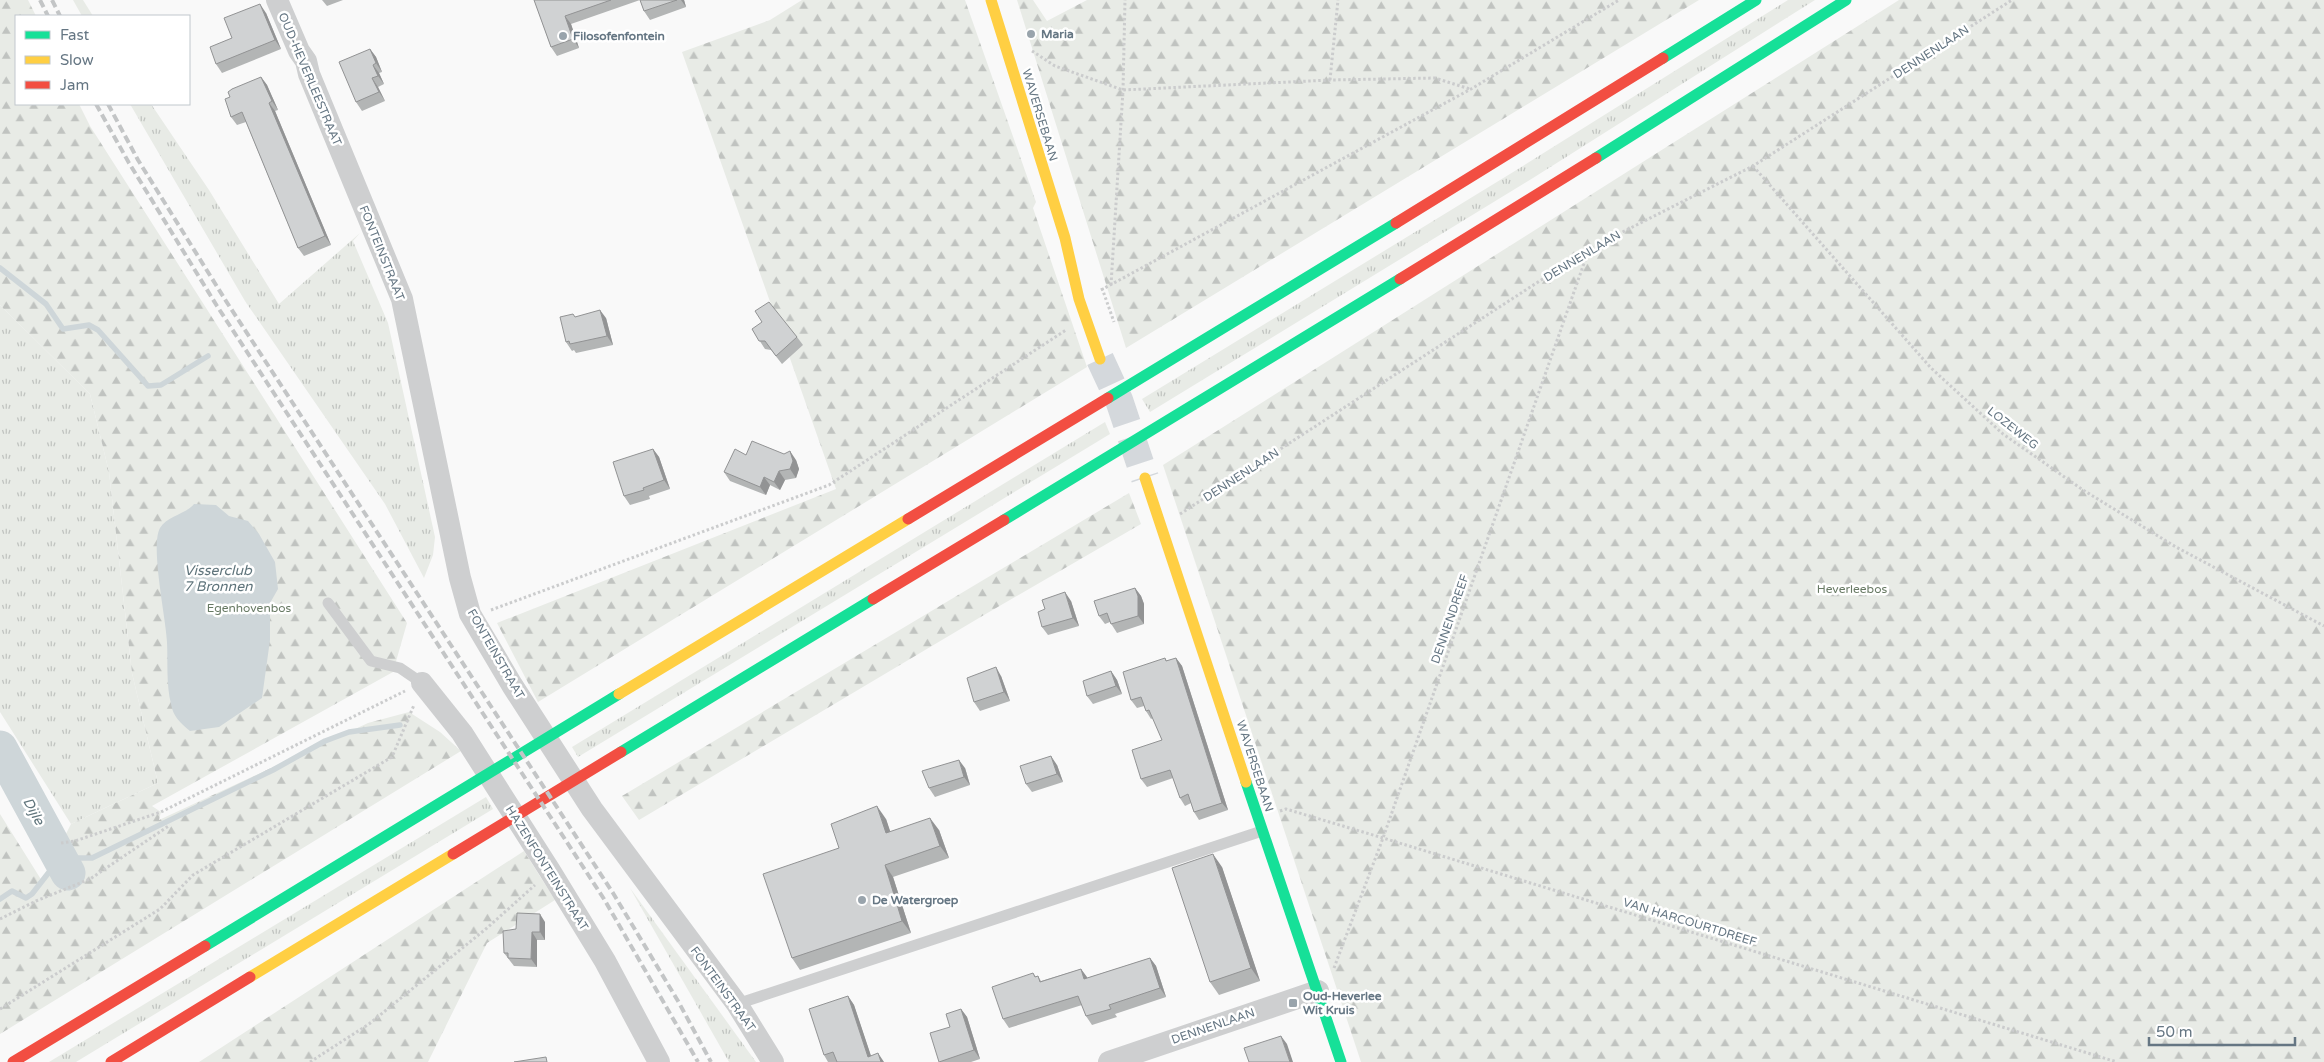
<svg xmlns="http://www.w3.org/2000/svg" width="2324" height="1062" font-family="'Varela Round',sans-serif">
	<defs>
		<pattern id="grass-tufts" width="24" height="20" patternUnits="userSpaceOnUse" patternTransform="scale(1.25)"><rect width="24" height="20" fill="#e8ebe6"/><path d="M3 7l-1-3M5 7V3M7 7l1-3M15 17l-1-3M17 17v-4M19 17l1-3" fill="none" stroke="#c0c3c0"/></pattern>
		<pattern id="forest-firs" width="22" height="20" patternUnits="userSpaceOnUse" patternTransform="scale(1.25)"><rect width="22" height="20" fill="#e8ebe6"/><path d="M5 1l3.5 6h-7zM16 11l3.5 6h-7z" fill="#c0c3c0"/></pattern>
	</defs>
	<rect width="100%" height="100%" fill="#f9f9f9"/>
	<g fill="url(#grass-tufts)">
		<polygon points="73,0 83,0 93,16 82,16"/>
		<polygon points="1788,0 1815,0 1533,178 1150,412 1142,399 1523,166"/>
		<polygon points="130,104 151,104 209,190 279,304 360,233 353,241 388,323 435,537 433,555 424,578 385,504 245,301"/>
		<polygon points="0,305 90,394 109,472 132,673 158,783 71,824 0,712"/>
		<polygon points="1105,422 1110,434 578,757 572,747"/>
		<polygon points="486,797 493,809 76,1062 49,1062"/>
		<polygon points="630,888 756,1062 729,1062"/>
	</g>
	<g fill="url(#forest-firs)">
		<polygon points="0,0 28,0 36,16 16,16 16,104 79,104 90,126 407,623 393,672 152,806 161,812 159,820 368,723 409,712 440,732 461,751 0,1034 0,814 42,881 71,824 158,783 132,673 109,472 90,394 0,305"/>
		<polygon points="802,0 965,0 1036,202 1033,208 1087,367 538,702 497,623 836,489 682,52 770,20"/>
		<polygon points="1017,0 1033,0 1047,21 1087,0 1699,0 1126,348"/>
		<polygon points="1899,0 2324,0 2324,1062 1361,1062 1163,465"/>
		<polygon points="1129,493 1141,524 984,615 639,820 622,796"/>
		<polygon points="524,851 555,900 487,943 428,1062 199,1062"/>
	</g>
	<path fill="#ced6d9" d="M 194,504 L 216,505 L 229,516 L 248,521 L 259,534 L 275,562 L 278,589 L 270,603 L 270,640 L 262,698 L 219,727 L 190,731 C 180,723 173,716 171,704 C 166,683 168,663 167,642 C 166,618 150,546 160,528 C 167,516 186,514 194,504 Z"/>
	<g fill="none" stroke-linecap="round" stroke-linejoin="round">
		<g stroke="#ced6d9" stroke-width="5.5">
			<polyline points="0,268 46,304 63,329 89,325 98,330 148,386 161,385 208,356"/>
			<polyline points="0,899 12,891 26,898 32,894 60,858 92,858 273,770 325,741 349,732 400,725"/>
		</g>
		<polyline stroke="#ced6d9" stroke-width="35" points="0,748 68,873"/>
		<polyline stroke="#d4d8dc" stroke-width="28" stroke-dasharray="28 14" stroke-linecap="butt" points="1100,359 1119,400 1145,478"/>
		<g stroke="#cbcccd" stroke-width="3" stroke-dasharray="2.5 2.5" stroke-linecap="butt">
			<polyline points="1032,51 1055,66 1123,90 1330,80 1435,78 1470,89"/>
			<polyline points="1330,80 1338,0"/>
			<polyline points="1753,166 1931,368 2003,434 2083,490 2176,547 2324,626"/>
			<polyline points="1111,285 1123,90 1125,0"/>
			<polyline points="1102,288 1114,322"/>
			<polyline points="1101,290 1471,89 1619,0"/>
			<polyline points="1180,514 1589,249 1753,166 2012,0"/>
			<polyline points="491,610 829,485 1066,330"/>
			<polyline points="1280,811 1286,809 1383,838 2117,1062"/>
			<polyline points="61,843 75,841 161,812 405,691"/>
			<polyline points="0,919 36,901 90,879 170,825"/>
			<polyline points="1334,968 1383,838 1589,249"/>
			<polyline points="0,1009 160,909 193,875 392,757 414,705"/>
			<polyline points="310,1062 369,1024 487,928 535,885"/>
		</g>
		<g stroke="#cecfd0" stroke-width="11">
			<polyline points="328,603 371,661 400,668 422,683"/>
			<polyline points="737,1004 1262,831"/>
		</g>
		<g stroke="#cecfd0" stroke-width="22">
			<polyline points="277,0 299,51 306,61 309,74 402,299 460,578 470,614 512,685 592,809 737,1004 773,1062"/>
			<polyline points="422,683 462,733 550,871 605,961 659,1062"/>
			<polyline points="1109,1062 1318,991"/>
		</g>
		<g stroke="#16e098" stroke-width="11">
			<polyline points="1663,58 1756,0"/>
			<polyline points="1596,158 1846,0"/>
			<polyline points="1108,398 1396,223"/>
			<polyline points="1004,520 1400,279"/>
			<polyline points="621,752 873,599"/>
			<polyline points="1246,782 1341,1062"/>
			<polyline points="205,946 619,694"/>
		</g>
		<g stroke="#ffcf43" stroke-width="11">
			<polyline points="991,0 1065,238 1079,299 1100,359"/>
			<polyline points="1145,478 1246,782"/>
			<polyline points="619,694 908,519"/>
			<polyline points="250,977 453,854"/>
		</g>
		<g stroke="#f24e42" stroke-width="11">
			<polyline points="1396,223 1663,58"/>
			<polyline points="1400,279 1596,158"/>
			<polyline points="908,519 1108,398"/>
			<polyline points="873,599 1004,520"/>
			<polyline points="453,854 621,752"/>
			<polyline points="13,1062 205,946"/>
			<polyline points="111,1062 250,977"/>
		</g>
		<g stroke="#c3c5c6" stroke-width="4" stroke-dasharray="8 4" stroke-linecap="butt">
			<polyline points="40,0 48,16"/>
			<polyline points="52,0 60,16"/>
			<polyline points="96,104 129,163 217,306 604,899 698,1062"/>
			<polyline points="108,104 138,160 226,301 613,893 678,1001 711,1062"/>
		</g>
	</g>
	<g fill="#b3b5b5">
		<polygon points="322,0 343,0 327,6"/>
		<polygon points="534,0 684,0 686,7 650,20 644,11 640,0 571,24 579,48 557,56 551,47"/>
		<polygon points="266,13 281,49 222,73 216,64 232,38"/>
		<polygon points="370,49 376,57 382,72 379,73 384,84 378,87 385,101 362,111 356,102"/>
		<polygon points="261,77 267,85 278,110 275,111 331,245 304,256 298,248 246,122 237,125 231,117 230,97"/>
		<polygon points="575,317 606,318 613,345 576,353 574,350 572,351 566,342"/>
		<polygon points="752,329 797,337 803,345 782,364 771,350 765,349"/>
		<polygon points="653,449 659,457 670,489 649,496 650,499 630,505 624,496"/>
		<polygon points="746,455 796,460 799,469 796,478 785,480 780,490 770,485 766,495 730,481 724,472"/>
		<polygon points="1135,588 1141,596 1144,604 1144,624 1117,633 1110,622 1105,624 1099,616"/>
		<polygon points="1071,601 1079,626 1048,635 1042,627"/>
		<polygon points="1165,658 1167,661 1176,658 1182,666 1228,810 1199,820 1194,812 1191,803 1185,806 1180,798 1173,778 1147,787 1141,779 1162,740 1153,718 1151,719 1146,711 1144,706 1137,708 1131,700"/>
		<polygon points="1111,671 1117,680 1122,694 1093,704 1087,696"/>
		<polygon points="1001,676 1010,701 980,711 974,702"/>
		<polygon points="1057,765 1063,782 1032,792 1026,784"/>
		<polygon points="965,768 970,785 935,797 929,788"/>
		<polygon points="886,819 890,832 939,830 949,858 893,877 911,933 800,970 792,958 839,848"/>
		<polygon points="1222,867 1260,981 1219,995 1210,982"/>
		<polygon points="545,922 545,940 537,940 537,967 514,966 504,953 516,929"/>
		<polygon points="1150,958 1156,966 1166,997 1115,1014 1117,1017 1092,1025 1086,1016 1082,1005 1009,1028 1003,1019 1033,973 1036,977 1038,976 1041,981 1081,969 1087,978"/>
		<polygon points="848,996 854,1005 871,1056 884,1062 828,1062 824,1055"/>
		<polygon points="961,1009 967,1017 980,1059 971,1062 939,1062 950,1027"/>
	</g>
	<g fill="#929394">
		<polygon points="681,0 684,0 686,7"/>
		<polygon points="260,4 266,13 281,49 275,40"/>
		<polygon points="565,16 571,24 579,48 573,39"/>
		<polygon points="370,49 376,57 382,72 376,63"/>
		<polygon points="373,65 379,73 384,84 378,76"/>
		<polygon points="261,77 267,85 278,110 272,101"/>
		<polygon points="372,78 378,87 385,101 379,92"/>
		<polygon points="269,103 275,111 331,245 325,236"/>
		<polygon points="600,310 606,318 613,345 607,336"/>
		<polygon points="653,449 659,457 670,489 664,480"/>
		<polygon points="790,451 796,460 799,469 796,478 790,469"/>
		<polygon points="779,471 785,480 780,490 774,482"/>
		<polygon points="764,477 770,485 766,495 760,487"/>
		<polygon points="1135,588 1141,596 1144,604 1144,624 1138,616"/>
		<polygon points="1065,592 1071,601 1079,626 1073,618"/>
		<polygon points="1176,658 1182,666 1228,810 1222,803"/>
		<polygon points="996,667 1001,676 1010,701 1004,692"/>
		<polygon points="1111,671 1117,680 1122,694 1116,686"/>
		<polygon points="1051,756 1057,765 1063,782 1057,774"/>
		<polygon points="959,760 965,768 970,785 964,777"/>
		<polygon points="877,806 886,819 895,845 886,833"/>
		<polygon points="930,818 939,830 949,858 940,846"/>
		<polygon points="1213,854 1222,867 1260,981 1251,968"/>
		<polygon points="885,865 893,877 911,933 902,921"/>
		<polygon points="540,914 545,922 545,940 540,932"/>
		<polygon points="532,932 537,940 537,967 531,959"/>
		<polygon points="1150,958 1156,966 1166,997 1160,988"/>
		<polygon points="1081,969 1087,977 1090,988 1084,979"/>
		<polygon points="848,996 854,1005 873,1062 868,1057"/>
		<polygon points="961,1009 967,1017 980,1059 974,1050"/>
		<polygon points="1281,1036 1287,1044 1293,1062 1290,1062"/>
		<polygon points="878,1053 884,1062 881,1062"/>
	</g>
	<g fill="#d0d2d3" stroke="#929394">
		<polygon points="534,0 611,0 565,16 573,39 551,47"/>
		<polygon points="640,0 677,0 644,11"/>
		<polygon points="260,4 275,40 216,64 210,47 232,38 224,18"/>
		<polygon points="370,49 376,63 373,65 378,76 372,78 379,92 356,102 339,62"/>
		<polygon points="261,77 272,101 269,103 325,236 298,248 242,112 231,117 225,99 230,97 228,92 232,89"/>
		<polygon points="769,302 797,337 776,356 765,341 759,341 752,329 762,322 755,311"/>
		<polygon points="600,310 607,336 570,344 569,341 566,342 560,317 573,314 575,317"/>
		<polygon points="752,441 784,454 790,451 793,461 790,469 779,471 774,482 764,477 760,487 724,472 735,449 746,455"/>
		<polygon points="653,449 664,480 643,488 644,490 624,496 613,462"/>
		<polygon points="1135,588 1138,596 1138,616 1111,624 1107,613 1099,616 1094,601"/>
		<polygon points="1065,592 1073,618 1042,627 1038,612 1045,609 1042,600"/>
		<polygon points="1165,658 1166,661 1176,658 1222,803 1194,812 1188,794 1180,798 1170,770 1141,779 1132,750 1162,740 1149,710 1146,711 1141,697 1131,700 1123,672"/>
		<polygon points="996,667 1004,692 974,702 967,678"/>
		<polygon points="1111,671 1116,686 1087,696 1083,681"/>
		<polygon points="1051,756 1057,774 1026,784 1020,766"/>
		<polygon points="959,760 964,777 929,788 922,771"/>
		<polygon points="877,806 886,833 930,818 940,846 885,865 902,921 792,958 763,874 839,848 831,824"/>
		<polygon points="1213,854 1251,968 1210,982 1172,868"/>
		<polygon points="517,913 540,914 540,932 532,932 531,959 508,958 508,953 504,953 503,931 516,929"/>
		<polygon points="1150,958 1160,988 1109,1005 1111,1009 1086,1016 1078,996 1003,1019 992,987 1033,973 1035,977 1038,976 1040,982 1081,969 1084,979"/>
		<polygon points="848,996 868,1057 878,1053 881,1062 837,1062 833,1052 824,1055 809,1009"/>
		<polygon points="961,1009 974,1050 939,1062 930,1033 950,1027 946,1014"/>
		<polygon points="1281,1036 1290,1062 1249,1062 1244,1048"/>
		<polygon points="546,1057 547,1062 514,1062"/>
	</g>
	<g fill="#99a4ac" stroke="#fff" stroke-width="2">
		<circle cx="1031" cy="34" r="5"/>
		<circle cx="563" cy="36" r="5"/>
		<circle cx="862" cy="900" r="5"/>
		<rect x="1288" y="998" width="10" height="10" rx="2.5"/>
	</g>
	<g text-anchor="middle" stroke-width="5" stroke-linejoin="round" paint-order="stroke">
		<g font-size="12" font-weight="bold" fill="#657683" stroke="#fff" text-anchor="start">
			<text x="1041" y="38">Maria</text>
			<text x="573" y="40">Filosofenfontein</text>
			<text x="872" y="904">De Watergroep</text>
			<text x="1303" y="1000">Oud-Heverlee<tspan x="1303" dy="14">Wit Kruis</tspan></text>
		</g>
		<g font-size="12" fill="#657683" stroke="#fff">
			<text transform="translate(1931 52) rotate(-33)" y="4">DENNENLAAN</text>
			<text transform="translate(310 79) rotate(67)" y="4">OUD-HEVERLEESTRAAT</text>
			<text transform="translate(1040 115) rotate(73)" y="4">WAVERSEBAAN</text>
			<text transform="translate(382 253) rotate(68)" y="4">FONTEINSTRAAT</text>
			<text transform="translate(1582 256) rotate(-31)" y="4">DENNENLAAN</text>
			<text transform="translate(2013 428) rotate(38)" y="4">LOZEWEG</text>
			<text transform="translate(1241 475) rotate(-33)" y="4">DENNENLAAN</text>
			<text transform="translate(1450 619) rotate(-71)" y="4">DENNENDREEF</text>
			<text transform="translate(496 654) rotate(60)" y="4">FONTEINSTRAAT</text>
			<text transform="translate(1255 766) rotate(72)" y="4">WAVERSEBAAN</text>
			<text transform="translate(547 868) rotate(58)" y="4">HAZENFONTEINSTRAAT</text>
			<text transform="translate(1690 922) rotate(17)" y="4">VAN HARCOURTDREEF</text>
			<text transform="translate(723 989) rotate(54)" y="4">FONTEINSTRAAT</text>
			<text transform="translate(1213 1026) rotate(-19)" y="4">DENNENLAAN</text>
		</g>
		<g font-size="12" fill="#687a64" stroke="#fff">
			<text x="1852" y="593">Heverleebos</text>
			<text x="249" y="612">Egenhovenbos</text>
		</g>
		<g font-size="14" font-style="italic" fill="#60757c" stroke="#fff">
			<text x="218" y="575">Visserclub<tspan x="218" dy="16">7 Bronnen</tspan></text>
			<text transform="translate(34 811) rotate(61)" y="5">Dijle</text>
		</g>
	</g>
	<rect x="15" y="15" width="175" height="90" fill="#ffffff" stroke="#c1c8cd"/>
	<rect x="25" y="31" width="25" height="8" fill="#16e098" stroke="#c1c8cd"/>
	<text x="60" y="40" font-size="15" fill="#657683">Fast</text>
	<rect x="25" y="56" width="25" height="8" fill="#ffcf43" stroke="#c1c8cd"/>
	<text x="60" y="65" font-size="15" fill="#657683">Slow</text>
	<rect x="25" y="81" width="25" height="8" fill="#f24e42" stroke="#c1c8cd"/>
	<text x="60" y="90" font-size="15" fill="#657683">Jam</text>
	<path d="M2149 1037v8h146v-8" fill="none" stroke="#657683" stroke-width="2.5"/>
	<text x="2156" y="1037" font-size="15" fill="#657683" stroke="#ffffff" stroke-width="4" paint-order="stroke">50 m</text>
</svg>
